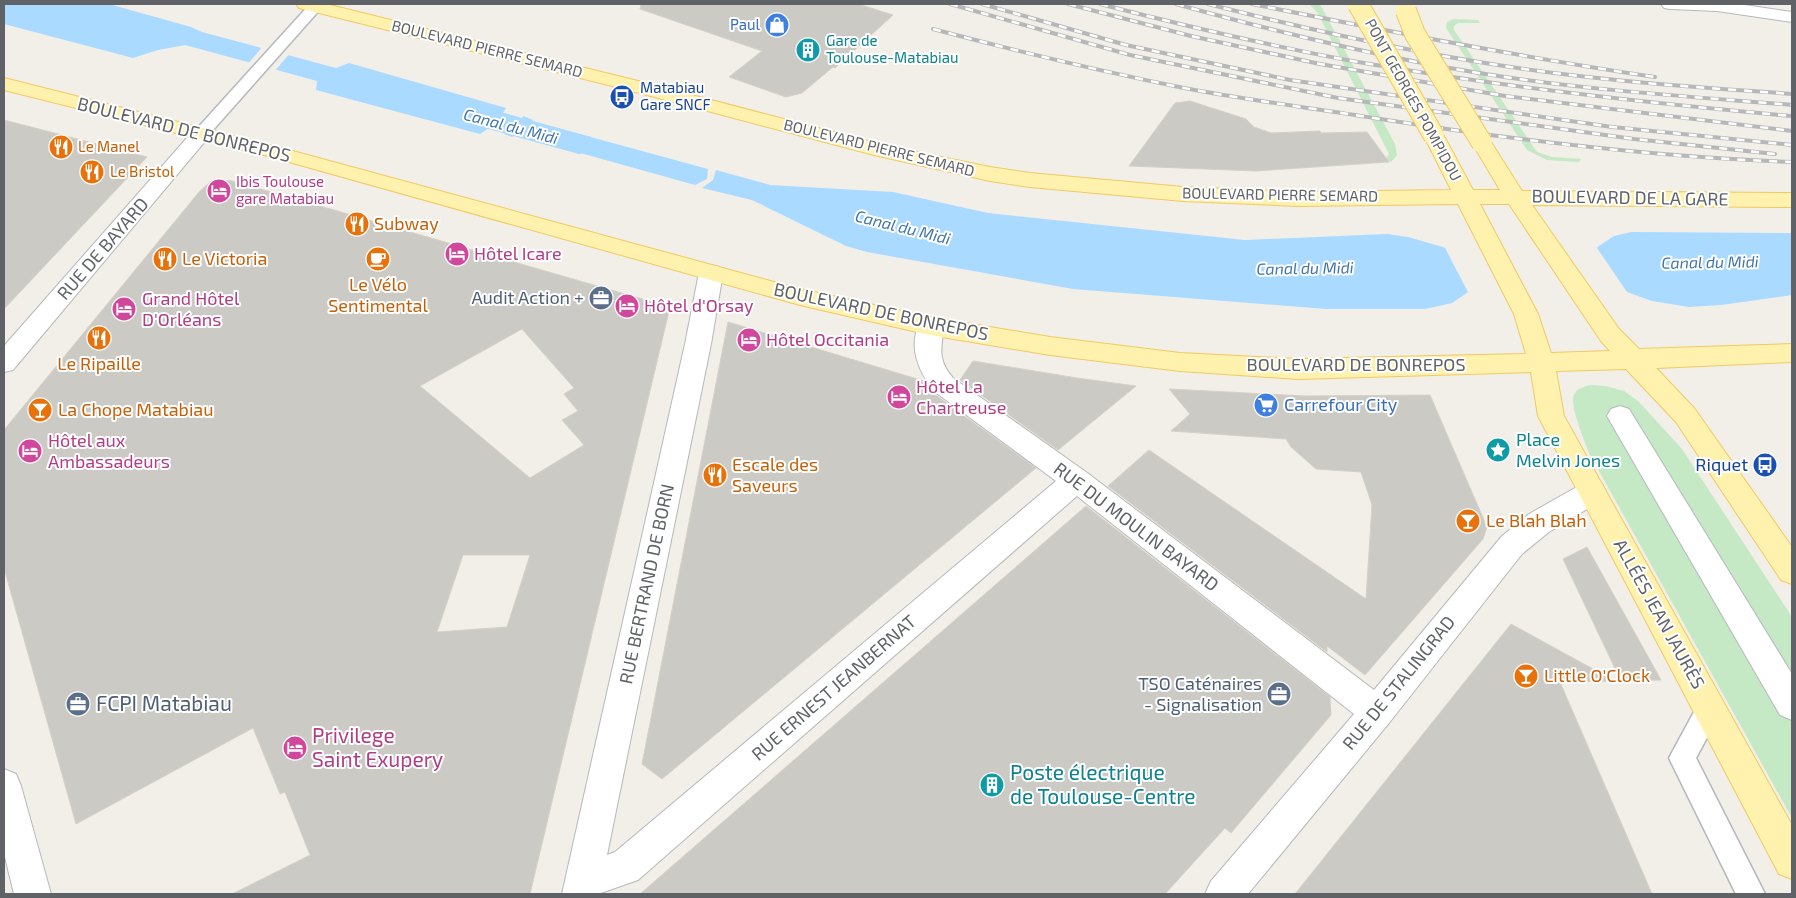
<svg xmlns="http://www.w3.org/2000/svg" width="1796" height="898" font-family="'Exo 2',sans-serif">
	<rect width="100%" height="100%" fill="#f1efe8"/>
	<g fill="#c5e8c5">
		<polygon points="1309,4 1319,4 1321,6 1395,144 1397,155 1391,162 1386,159 1389,154 1317,12"/>
		<polygon points="1454,19 1478,20 1480,23 1458,23 1454,26 1454,30 1537,152 1552,157 1581,159 1579,162 1547,160 1527,150 1446,28 1447,22"/>
		<path d="M 1590,385 L 1606,386 L 1624,391 L 1639,402 L 1682,449 L 1792,617 L 1792,818 L 1589,453 C 1585,441 1569,406 1574,395 C 1577,388 1584,387 1590,385 Z"/>
	</g>
	<g fill="#aadaff">
		<polygon points="4,4 109,4 191,27 202,32 336,68 349,63 506,108 503,113 518,117 512,125 500,131 489,128 480,134 316,90 317,81 185,45 158,50 133,58 4,24"/>
		<polygon points="523,116 533,120 532,121 708,169 707,179 695,185 516,135 512,137 504,134 519,127"/>
		<polygon points="716,170 770,185 893,192 988,213 1245,240 1387,234 1408,237 1446,248 1596,248 1614,236 1631,232 1792,233 1792,295 1721,305 1689,307 1652,301 1627,292 1468,292 1452,303 1425,309 1326,309 1073,289 867,252 846,246 752,200 702,188 713,180"/>
	</g>
	<g fill="#f1efe8">
		<polygon points="263,46 290,53 274,72 247,65"/>
		<polygon points="1443,244 1595,245 1629,295 1469,294"/>
	</g>
	<g fill="none" stroke-linecap="round" stroke-linejoin="round">
		<polygon fill="#aadaff" fill-rule="evenodd" points="453,99 591,137 596,144 591,151 579,154 441,116 437,109 441,102"/>
	</g>
	<g fill="#cccac5" stroke="#d6d1c6" fill-rule="evenodd">
		<polygon points="641,4 858,4 893,15 835,68 833,67 802,93 786,97 729,77 762,51 640,9"/>
		<polygon points="1190,101 1246,119 1254,127 1271,133 1320,131 1321,133 1367,132 1389,162 1256,171 1129,166 1175,103"/>
		<polygon points="4,120 147,157 4,309"/>
		<path d="M 219,180 L 232,181 L 282,195 L 670,307 L 530,894 L 232,894 L 310,855 L 285,792 L 280,794 L 253,728 L 76,824 L 4,568 L 4,430 L 199,192 L 209,183 ZM 522,329 L 574,388 L 564,394 L 578,411 L 562,420 L 584,445 L 530,478 L 420,386 ZM 463,555 L 530,555 L 507,627 L 437,632 Z"/>
		<polygon points="728,322 924,381 934,394 1036,468 662,779 642,764"/>
		<polygon points="973,361 1077,378 1136,386 1058,450 960,380"/>
		<polygon points="1169,389 1306,396 1430,395 1487,527 1483,539 1365,675 1327,646 1327,652 1108,486 1149,450 1366,599 1372,505 1361,472 1316,469 1291,447 1286,439 1171,431 1190,414"/>
		<polygon points="1086,506 1330,697 1331,715 1231,833 1225,828 1165,894 640,894"/>
		<polygon points="1587,547 1661,680 1621,681 1563,559"/>
		<polygon points="1511,624 1615,681 1560,682 1652,894 1295,894"/>
	</g>
	<g fill="none" stroke-linecap="round" stroke-linejoin="round">
		<defs>
			<g id="service">
				<polygon points="310,4 321,4 323,6 206,138 194,138 192,135 194,132"/>
				<polygon points="1710,696 1719,699 1723,708 1696,758 1765,894 1736,894 1669,758 1701,699"/>
			</g>
			<polygon id="pedestrian" points="1620,406 1629,409 1792,674 1792,720 1780,715 1611,423 1607,416 1611,409"/>
			<g id="minor">
				<polygon points="1661,4 1738,4 1792,12 1792,22 1717,11 1670,9 1664,8"/>
				<path d="M 711,265 L 719,267 L 723,273 L 711,344 L 607,855 L 615,852 L 1056,481 L 935,392 C 918,372 907,345 921,320 L 930,317 L 939,320 C 950,339 930,351 953,378 L 1086,472 L 1374,690 L 1502,536 L 1529,514 L 1582,484 L 1592,480 L 1602,484 L 1606,492 L 1602,500 L 1549,532 L 1522,554 L 1389,723 L 1248,894 L 1205,894 L 1211,881 L 1354,714 L 1077,496 L 638,880 L 598,894 L 562,894 L 685,344 L 699,273 L 703,267 Z"/>
				<polygon points="4,769 16,774 21,786 51,894 14,894 4,853"/>
			</g>
			<polygon id="tertiary" points="200,129 207,131 210,135 207,139 13,370 4,372 4,346 193,131"/>
			<path id="primary" d="M 296,4 L 326,4 L 642,82 L 883,145 L 990,167 L 1030,173 L 1183,187 L 1298,192 L 1451,190 L 1424,136 L 1427,132 L 1434,130 L 1441,132 L 1444,136 L 1473,190 L 1500,190 L 1472,143 L 1475,139 L 1482,137 L 1489,139 L 1522,191 L 1792,193 L 1792,207 L 1532,205 L 1619,329 L 1639,349 L 1792,344 L 1792,362 L 1656,368 L 1694,408 L 1792,547 L 1792,584 L 1781,580 L 1676,422 L 1626,369 L 1556,371 L 1564,416 L 1792,825 L 1792,879 L 1779,874 L 1538,416 L 1531,372 L 1298,379 L 1180,371 L 1050,355 L 930,335 L 800,305 L 264,155 L 4,90 L 4,78 L 278,147 L 800,289 L 930,317 L 1050,337 L 1180,353 L 1298,359 L 1526,354 L 1514,314 L 1458,204 L 1298,206 L 1183,201 L 1030,187 L 990,181 L 874,155 L 628,90 L 299,8 ZM 1480,204 L 1509,204 L 1601,341 L 1610,351 L 1551,353 L 1538,314 Z"/>
		</defs>
		<use href="#service" stroke="#b5b8bc" stroke-width="3"/>
		<use href="#pedestrian" stroke="#b5b8bc" stroke-width="2"/>
		<use href="#minor" stroke="#b5b8bc" stroke-width="2"/>
		<use href="#tertiary" stroke="#b5b8bc" stroke-width="2"/>
		<use href="#primary" stroke="#f2c960" stroke-width="2"/>
		<use href="#service" fill="#fff" fill-rule="evenodd"/>
		<use href="#pedestrian" fill="#fff" fill-rule="evenodd"/>
		<use href="#minor" fill="#fff" fill-rule="evenodd"/>
		<use href="#tertiary" fill="#fff" fill-rule="evenodd"/>
		<use href="#primary" fill="#fff2af" fill-rule="evenodd"/>
		<defs>
			<g id="rail">
				<polyline points="950,4 1130,55 1338,98 1634,139 1775,154"/>
				<polyline points="982,4 1126,45 1290,80 1612,127 1792,145"/>
				<polyline points="1068,4 1191,36 1320,64 1505,96 1792,131"/>
				<path d="M 1100,4 C 1185,26 1271,46 1358,62 C 1502,87 1647,103 1792,116"/>
				<path d="M 1176,4 C 1284,34 1394,61 1505,77 C 1600,91 1696,97 1792,105"/>
				<path d="M 1208,4 C 1333,36 1459,63 1588,77 C 1656,85 1724,89 1792,94"/>
				<path d="M 1252,4 C 1386,31 1520,57 1655,77"/>
				<path d="M 933,29 C 1016,51 1100,71 1184,88 C 1247,100 1311,108 1374,118 C 1513,140 1652,157 1792,162"/>
			</g>
		</defs>
		<use href="#rail" stroke="#b6b7b8" stroke-width="4"/>
		<use href="#rail" stroke="#fff" stroke-width="2.5" stroke-dasharray="8" stroke-linecap="butt"/>
		<defs>
			<g id="primary-bridge">
				<polyline points="1358,4 1434,136"/>
				<polyline points="1406,11 1415,34 1482,143"/>
			</g>
		</defs>
		<use href="#primary-bridge" stroke="#f2c960" stroke-width="22" stroke-linecap="butt"/>
		<use href="#primary-bridge" stroke="#fff2af" stroke-width="20"/>
	</g>
	<defs>
		<symbol id="shop-disc" viewBox="-11 -11 22 22"><circle r="9.5" fill="#3f7fe0" stroke="#fff"/><path d="M-5-2.5h2.3a2.7 3.5 0 0 1 5.4 0H5L5.5 6h-11ZM-1.5-2.5h3a1.5 2.3 0 0 0-3 0Z" fill="#fff"/></symbol>
		<symbol id="building-disc" viewBox="-11 -11 22 22"><circle r="9.5" fill="#0f9aa8" stroke="#fff"/><path d="M-4-6H4V6H1V3H-1V6H-4ZM-2.5-4.3h1.7v1.8h-1.7ZM.8-4.3h1.7v1.8H.8ZM-2.5-1h1.7V.8h-1.7ZM.8-1h1.7V.8H.8Z" fill="#fff"/></symbol>
		<symbol id="bus-disc" viewBox="-11 -11 22 22"><circle r="9.5" fill="#1a4fb4" stroke="#fff"/><path d="M-5-6H5V4H4V6H2V4H-2V6H-4V4H-5ZM-3.5-4V0h7V-4ZM-3.5 1.2v1.5H-2V1.2ZM2 1.2v1.5H3.5V1.2Z" fill="#fff"/></symbol>
		<symbol id="restaurant-disc" viewBox="-11 -11 22 22"><circle r="9.5" fill="#e8710a" stroke="#fff"/><path d="M-5-6h1v4h1v-4h1v4h1v-4h1v5L-1.5 .5V6h-2V.5L-5-1ZM5-6V6H3V1.5H1.5Q1.5-4 5-6Z" fill="#fff"/></symbol>
		<symbol id="hotel-disc" viewBox="-11 -11 22 22"><circle r="9.5" fill="#d1479c" stroke="#fff"/><path d="M-6-4.5h1.5V1H6V5H4.5V3h-9V5H-6ZM-4 0a1.8 1.8 0 1 1 3.6 0ZM.5 0V-2.5h3Q6-2.5 6 0Z" fill="#fff"/></symbol>
		<symbol id="cafe-disc" viewBox="-11 -11 22 22"><circle r="9.5" fill="#e8710a" stroke="#fff"/><path d="M-5.5-4.5H6V0H3Q3 3.5 0 3.5H-2.5Q-5.5 3.5-5.5 0ZM3-3.2v2h1.7v-2ZM-6 4.5H4V6H-6Z" fill="#fff"/></symbol>
		<symbol id="office-disc" viewBox="-11 -11 22 22"><circle r="9.5" fill="#5c6f8a" stroke="#fff"/><path d="M-6-3h4V-5.5h4V-3h4V5H-6ZM-1-4.5V-3h2v-1.5ZM-6 0V1H6V0Z" fill="#fff"/></symbol>
		<symbol id="supermarket-disc" viewBox="-11 -11 22 22"><circle r="9.5" fill="#3f7fe0" stroke="#fff"/><path d="M-6-5.5h2.5l.6 2H6L4.5 2H-2.5L-4.4-4H-6ZM-1.5 3.2a1.3 1.3 0 1 0 .1 0ZM3 3.2a1.3 1.3 0 1 0 .1 0Z" fill="#fff"/></symbol>
		<symbol id="bar-disc" viewBox="-11 -11 22 22"><circle r="9.5" fill="#e8710a" stroke="#fff"/><path d="M-6-5H6L.8 .8V4.5H3.5V6h-7V4.5H-.8V.8Z" fill="#fff"/></symbol>
		<symbol id="sight-disc" viewBox="-11 -11 22 22"><circle r="9.5" fill="#0f9aa8" stroke="#fff"/><path d="M0-6L1.8-2.2L6-1.7L2.9 1.2L3.7 5.4L0 3.3L-3.7 5.4L-2.9 1.2L-6-1.7L-1.8-2.2Z" fill="#fff"/></symbol>
	</defs>
	<g fill-rule="evenodd">
		<use href="#shop-disc" x="763" y="11" width="28" height="28"/>
		<use href="#building-disc" x="794" y="36" width="28" height="28"/>
		<use href="#bus-disc" x="608" y="83" width="28" height="28"/>
		<use href="#restaurant-disc" x="47" y="133" width="28" height="28"/>
		<use href="#restaurant-disc" x="78" y="158" width="28" height="28"/>
		<use href="#hotel-disc" x="205" y="177" width="28" height="28"/>
		<use href="#restaurant-disc" x="343" y="210" width="28" height="28"/>
		<use href="#hotel-disc" x="443" y="240" width="28" height="28"/>
		<use href="#restaurant-disc" x="151" y="245" width="28" height="28"/>
		<use href="#cafe-disc" x="364" y="245" width="28" height="28"/>
		<use href="#office-disc" x="587" y="284" width="28" height="28"/>
		<use href="#hotel-disc" x="613" y="292" width="28" height="28"/>
		<use href="#hotel-disc" x="110" y="295" width="28" height="28"/>
		<use href="#restaurant-disc" x="85" y="324" width="28" height="28"/>
		<use href="#hotel-disc" x="735" y="326" width="28" height="28"/>
		<use href="#hotel-disc" x="885" y="383" width="28" height="28"/>
		<use href="#supermarket-disc" x="1252" y="391" width="28" height="28"/>
		<use href="#bar-disc" x="26" y="396" width="28" height="28"/>
		<use href="#sight-disc" x="1484" y="436" width="28" height="28"/>
		<use href="#hotel-disc" x="16" y="437" width="28" height="28"/>
		<use href="#bus-disc" x="1751" y="451" width="28" height="28"/>
		<use href="#restaurant-disc" x="701" y="461" width="28" height="28"/>
		<use href="#bar-disc" x="1454" y="507" width="28" height="28"/>
		<use href="#bar-disc" x="1512" y="662" width="28" height="28"/>
		<use href="#office-disc" x="1265" y="680" width="28" height="28"/>
		<use href="#office-disc" x="64" y="690" width="28" height="28"/>
		<use href="#hotel-disc" x="281" y="734" width="28" height="28"/>
		<use href="#building-disc" x="978" y="771" width="28" height="28"/>
	</g>
	<g text-anchor="middle" stroke-width="4" stroke-linejoin="round" paint-order="stroke">
		<g font-size="15" fill="#366cbe" stroke="#fff" text-anchor="end">
			<text x="760" y="30">Paul</text>
		</g>
		<g font-size="15" fill="#0d838f" stroke="#fff" text-anchor="start">
			<text x="826" y="46">Gare de<tspan x="826" dy="17">Toulouse-Matabiau</tspan></text>
		</g>
		<g font-size="15" fill="#5f6368" stroke="#fff">
			<text transform="translate(487 49) rotate(14)" y="5">BOULEVARD PIERRE SEMARD</text>
			<text transform="translate(1413 100) rotate(61)" y="5">PONT GEORGES POMPIDOU</text>
			<text transform="translate(879 148) rotate(14)" y="5">BOULEVARD PIERRE SEMARD</text>
			<text transform="translate(1280 195) rotate(1)" y="5">BOULEVARD PIERRE SEMARD</text>
		</g>
		<g font-size="15" fill="#164399" stroke="#fff" text-anchor="start">
			<text x="640" y="93">Matabiau<tspan x="640" dy="17">Gare SNCF</tspan></text>
		</g>
		<g font-size="15" fill="#c56008" stroke="#fff" text-anchor="start">
			<text x="78" y="152">Le Manel</text>
			<text x="110" y="177">Le Bristol</text>
		</g>
		<g font-size="15" fill="#b23c85" stroke="#fff" text-anchor="start">
			<text x="236" y="187">Ibis Toulouse<tspan x="236" dy="17">gare Matabiau</tspan></text>
		</g>
		<g font-size="16" font-style="italic" fill="#4174aa" stroke="#fff">
			<text transform="translate(511 126) rotate(15)" y="6">Canal du Midi</text>
			<text transform="translate(903 227) rotate(14)" y="6">Canal du Midi</text>
			<text transform="translate(1710 262) rotate(-1)" y="6">Canal du Midi</text>
			<text transform="translate(1305 268) rotate(-1)" y="6">Canal du Midi</text>
		</g>
		<g font-size="18" fill="#5f6368" stroke="#fff">
			<text transform="translate(184 130) rotate(14)" y="6">BOULEVARD DE BONREPOS</text>
			<text transform="translate(1630 198) rotate(1)" y="6">BOULEVARD DE LA GARE</text>
			<text transform="translate(103 249) rotate(-49)" y="6">RUE DE BAYARD</text>
			<text transform="translate(881 312) rotate(12)" y="6">BOULEVARD DE BONREPOS</text>
			<text x="1356" y="371">BOULEVARD DE BONREPOS</text>
			<text transform="translate(1136 527) rotate(37)" y="6">RUE DU MOULIN BAYARD</text>
			<text transform="translate(647 584) rotate(-78)" y="6">RUE BERTRAND DE BORN</text>
			<text transform="translate(1659 614) rotate(61)" y="6">ALLÉES JEAN JAURÈS</text>
			<text transform="translate(1399 683) rotate(-51)" y="6">RUE DE STALINGRAD</text>
			<text transform="translate(834 688) rotate(-41)" y="6">RUE ERNEST JEANBERNAT</text>
		</g>
		<g font-size="18" fill="#c56008" stroke="#fff" text-anchor="start">
			<text x="374" y="230">Subway</text>
			<text x="182" y="265">Le Victoria</text>
			<text x="378" y="291" text-anchor="middle">Le Vélo<tspan x="378" dy="21">Sentimental</tspan></text>
			<text x="99" y="370" text-anchor="middle">Le Ripaille</text>
			<text x="58" y="416">La Chope Matabiau</text>
			<text x="732" y="471">Escale des<tspan x="732" dy="21">Saveurs</tspan></text>
			<text x="1486" y="527">Le Blah Blah</text>
			<text x="1544" y="682">Little O'Clock</text>
		</g>
		<g font-size="18" fill="#b23c85" stroke="#fff" text-anchor="start">
			<text x="474" y="260">Hôtel Icare</text>
			<text x="142" y="305">Grand Hôtel<tspan x="142" dy="21">D'Orléans</tspan></text>
			<text x="644" y="312">Hôtel d'Orsay</text>
			<text x="766" y="346">Hôtel Occitania</text>
			<text x="916" y="393">Hôtel La<tspan x="916" dy="21">Chartreuse</tspan></text>
			<text x="48" y="447">Hôtel aux<tspan x="48" dy="21">Ambassadeurs</tspan></text>
		</g>
		<g font-size="18" fill="#4e5e75" stroke="#fff" text-anchor="end">
			<text x="584" y="304">Audit Action +</text>
			<text x="1262" y="690">TSO Caténaires<tspan x="1262" dy="21">- Signalisation</tspan></text>
		</g>
		<g font-size="18" fill="#366cbe" stroke="#fff" text-anchor="start">
			<text x="1284" y="411">Carrefour City</text>
		</g>
		<g font-size="18" fill="#0d838f" stroke="#fff" text-anchor="start">
			<text x="1516" y="446">Place<tspan x="1516" dy="21">Melvin Jones</tspan></text>
		</g>
		<g font-size="18" fill="#164399" stroke="#fff" text-anchor="end">
			<text x="1748" y="471">Riquet</text>
		</g>
		<g font-size="21" fill="#4e5e75" stroke="#fff" text-anchor="start">
			<text x="96" y="711">FCPI Matabiau</text>
		</g>
		<g font-size="21" fill="#b23c85" stroke="#fff" text-anchor="start">
			<text x="312" y="743">Privilege<tspan x="312" dy="24">Saint Exupery</tspan></text>
		</g>
		<g font-size="21" fill="#0d838f" stroke="#fff" text-anchor="start">
			<text x="1010" y="780">Poste électrique<tspan x="1010" dy="24">de Toulouse-Centre</tspan></text>
		</g>
	</g>
	<rect width="1796" height="898" fill="none" stroke="#5f6368" stroke-width="10"/>
</svg>
